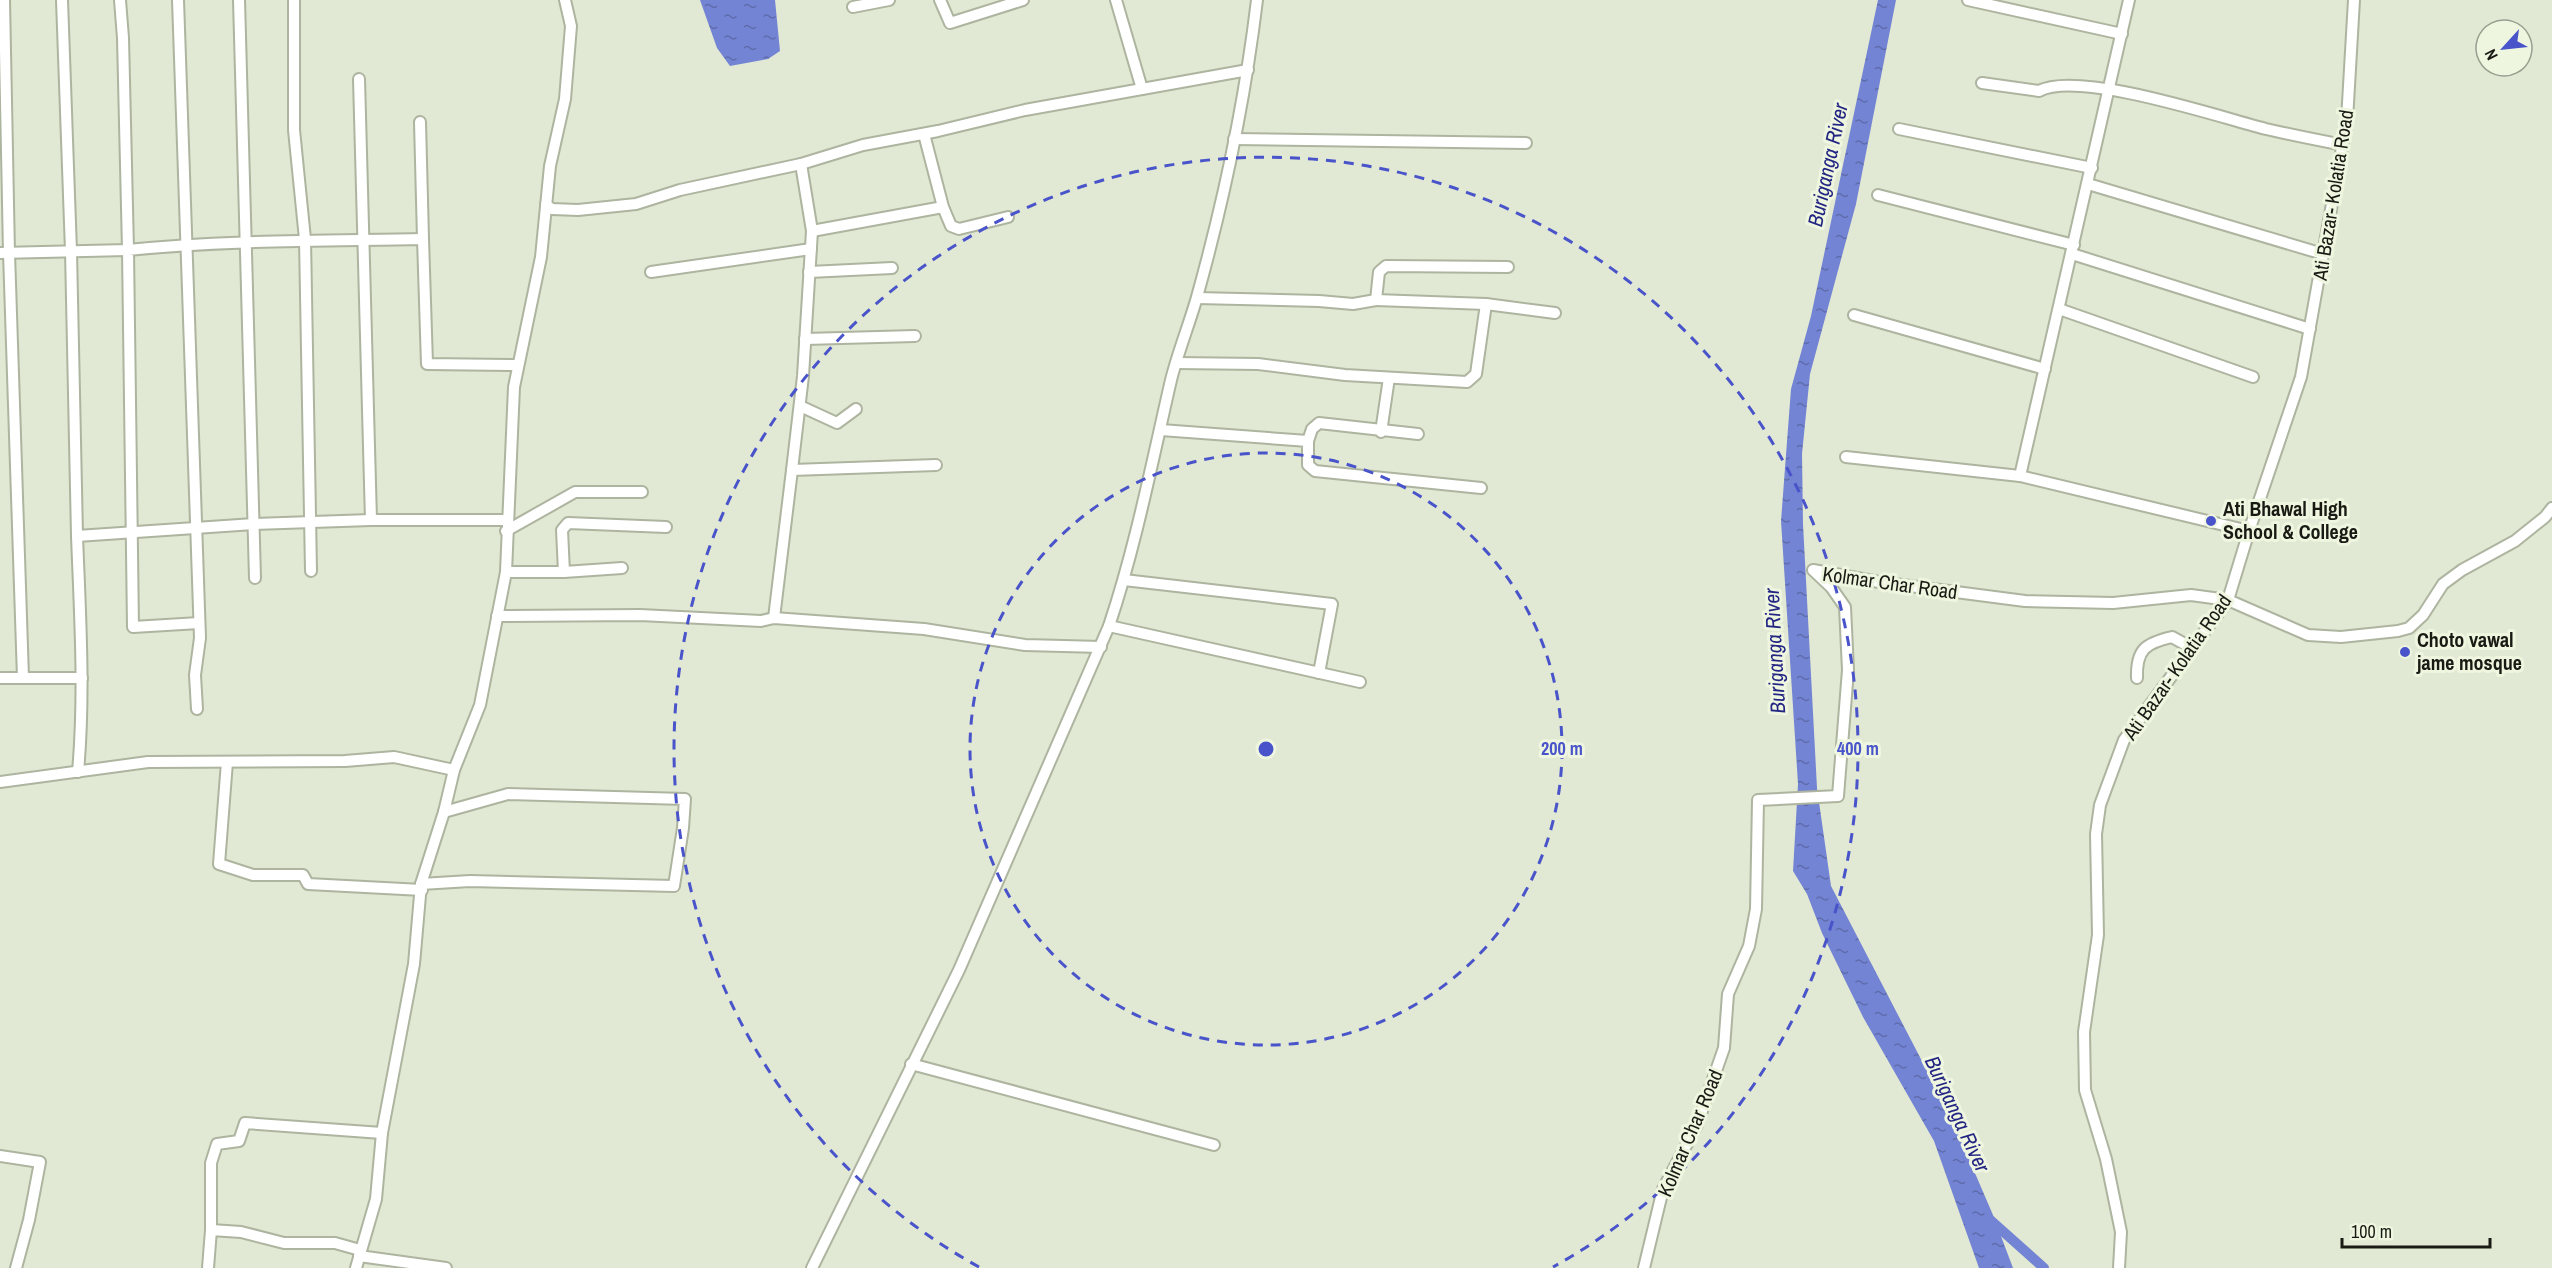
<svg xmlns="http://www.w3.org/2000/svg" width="2552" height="1268" font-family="'Archivo Narrow',sans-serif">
	<defs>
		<pattern id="water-ripples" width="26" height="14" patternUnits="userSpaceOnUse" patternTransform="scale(1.5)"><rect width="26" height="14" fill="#7484d4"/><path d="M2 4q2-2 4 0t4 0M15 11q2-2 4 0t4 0" fill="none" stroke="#5e6bab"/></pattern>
	</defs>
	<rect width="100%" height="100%" fill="#e1e8d3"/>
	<g fill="url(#water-ripples)">
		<polygon points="700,0 775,0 780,51 768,59 730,66 717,48"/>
		<polygon points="1878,0 1896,0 1856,204 1810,374 1802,454 1803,524 1817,788 1831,886 1950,1115 1993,1215 2013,1268 1979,1268 1934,1141 1863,1017 1822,933 1807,894 1793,871 1798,784 1781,521 1791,389 1811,316"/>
	</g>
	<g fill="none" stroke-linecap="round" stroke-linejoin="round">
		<polyline stroke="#7484d4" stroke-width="10" points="1988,1218 2044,1268"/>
		<defs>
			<g id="minor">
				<polyline points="4,0 9,253 23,678"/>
				<polyline points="62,0 71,251 77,536 254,524 371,520"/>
				<polyline points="178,0 200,638 195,675 197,709"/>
				<polyline points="239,0 255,578"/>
				<polyline points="294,0 294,130 305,239 311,571"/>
				<polyline points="940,0 950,23 1023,0"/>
				<polyline points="1116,0 1142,89 1248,70"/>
				<polyline points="1968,0 2122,34"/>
				<polyline points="853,7 889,0"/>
				<polyline points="359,79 371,520 507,520"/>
				<path d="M 1982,83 L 2039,91 C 2079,70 2219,117 2266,129 C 2292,135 2317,140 2343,145"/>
				<polyline points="420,122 423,239"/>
				<polyline points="1899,129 2092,168"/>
				<polyline points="924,134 943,207 951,226 959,229 1008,217"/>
				<polyline points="1234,139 1526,143"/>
				<polyline points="2088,184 2323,254"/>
				<polyline points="1878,195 2074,245"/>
				<polyline points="546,205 552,209 578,210 636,204 680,190 801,164 863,145 938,131 1025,110 1142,89"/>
				<polyline points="812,231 943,207"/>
				<polyline points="0,253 128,250 123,38 120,0"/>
				<polyline points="2072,254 2310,329"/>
				<polyline points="651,272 811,249"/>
				<polyline points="809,272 892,268"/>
				<polyline points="1197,298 1319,301 1353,304 1376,300 1379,272 1386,266 1508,267"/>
				<polyline points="1376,300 1486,304 1555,313"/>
				<polyline points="2059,309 2253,377"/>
				<polyline points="1854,315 2045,369"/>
				<polyline points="805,339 915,336"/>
				<polyline points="1176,363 1258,364 1345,375 1467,382 1476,374 1486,304"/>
				<polyline points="800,406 837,423 856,409"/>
				<polyline points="1161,430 1308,441 1308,465 1315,471 1481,488"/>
				<polyline points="1381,432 1389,378"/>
				<polyline points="1308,441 1312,429 1319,423 1418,434"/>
				<polyline points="1846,457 2020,476 2249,531"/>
				<polyline points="792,470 803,376 812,231 801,164"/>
				<polyline points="2020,476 2129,0"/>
				<polyline points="506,531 575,492 642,492"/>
				<path d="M 77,536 C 80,615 85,693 78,772"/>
				<polyline points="506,572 564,572 622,568"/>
				<polyline points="564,572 562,530 568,523 666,527"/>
				<polyline points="1124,580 1332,604 1319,673"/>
				<polyline points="497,616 640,615 761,621 774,618 924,629 1025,645 1101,647"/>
				<polyline points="774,618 792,470 936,465"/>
				<path d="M 199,623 L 133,627 L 128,250 C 226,240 324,241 423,239 L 427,364 L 518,365"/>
				<polyline points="1109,626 1360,682"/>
				<polyline points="0,678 82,678"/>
				<path d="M 2137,678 C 2136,649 2146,643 2172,637 L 2192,648"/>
				<polyline points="227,762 219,864 253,875 303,875 308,884 422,890"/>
				<polyline points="0,782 148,762 345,761 394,757 454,770"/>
				<polyline points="421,884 470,881 674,886 683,828 685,799 508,794 444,812"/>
				<polyline points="911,1064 1214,1145"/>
				<polyline points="0,1156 40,1162 29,1220 16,1268"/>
				<polyline points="211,1230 211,1163 217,1144 239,1141 245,1123 382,1133"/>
				<polyline points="359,1256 446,1268"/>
				<polyline points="208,1268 211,1230 241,1232 284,1243 335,1243 360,1250"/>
				<polyline points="356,1268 376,1199 382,1133 414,964 421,884 444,812 454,770 480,705 506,572 514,387 541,257 550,166 565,99 571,26 565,0"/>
				<path d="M 812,1268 L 959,970 L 1109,626 C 1136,545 1152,462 1171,380 C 1178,352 1189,325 1197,297 C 1224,200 1245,100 1257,0"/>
				<polyline points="1644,1268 1663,1189 1697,1125 1724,1048 1728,994 1749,946 1756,909 1758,800 1838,796 1848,670 1845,607 1831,587 1813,570 1879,582 2025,601 2113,603 2191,595 2228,600 2308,635 2341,637 2398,631 2409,628 2423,615 2443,584 2462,570 2515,541 2545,517 2552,508"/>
				<polyline points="2119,1268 2121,1232 2106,1159 2085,1090 2084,1032 2098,935 2096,834 2100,805 2124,740 2228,600 2249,531 2301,377 2347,120 2354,0"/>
			</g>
		</defs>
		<use href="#minor" stroke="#adb49f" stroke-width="14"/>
		<use href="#minor" stroke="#fff" stroke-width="10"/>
	</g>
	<g fill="none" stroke="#4954ca" stroke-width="3" stroke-dasharray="10 8">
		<circle cx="1266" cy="749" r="296"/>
		<path d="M979 1267A592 592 0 1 1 1553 1267"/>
	</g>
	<g fill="#4954ca" stroke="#eff6e0" stroke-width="2">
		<circle cx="2211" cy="521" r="6"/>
		<circle cx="2405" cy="652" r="6"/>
	</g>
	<g text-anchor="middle" stroke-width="6" stroke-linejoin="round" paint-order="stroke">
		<g font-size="20" fill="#181a13" stroke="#eff6e0">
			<text transform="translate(2333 195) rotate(-81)" y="7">Ati Bazar- Kolatia Road</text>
			<text transform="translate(1890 583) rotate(8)" y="7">Kolmar Char Road</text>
			<text transform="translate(2177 667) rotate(-55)" y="7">Ati Bazar- Kolatia Road</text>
			<text transform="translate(1690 1133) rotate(-67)" y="7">Kolmar Char Road</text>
		</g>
		<g font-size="20" font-weight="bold" fill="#181a13" stroke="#eff6e0" text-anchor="start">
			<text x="2223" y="516">Ati Bhawal High<tspan x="2223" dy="23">School &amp; College</tspan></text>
			<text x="2417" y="647">Choto vawal<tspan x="2417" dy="23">jame mosque</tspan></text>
		</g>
		<g font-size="21" font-style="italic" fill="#232582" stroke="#eff6e0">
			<text transform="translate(1828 165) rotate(-78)" y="7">Buriganga River</text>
			<text transform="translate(1775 651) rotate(-93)" y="7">Buriganga River</text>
			<text transform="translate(1957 1114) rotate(65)" y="7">Buriganga River</text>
		</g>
	</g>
	<circle cx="1266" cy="749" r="9" fill="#4954ca" stroke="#eff6e0" stroke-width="3"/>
	<g font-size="18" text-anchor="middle" font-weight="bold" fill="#4954ca" stroke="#eff6e0" stroke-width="6" stroke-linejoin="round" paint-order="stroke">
		<text x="1562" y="755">200 m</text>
		<text x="1858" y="755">400 m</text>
	</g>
	<g transform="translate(2504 48) rotate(243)"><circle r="28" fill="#eff6e0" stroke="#999e8e" stroke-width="1.5"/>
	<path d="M0-4.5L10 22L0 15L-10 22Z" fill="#4954ca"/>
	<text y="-9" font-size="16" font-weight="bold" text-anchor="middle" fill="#181a13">N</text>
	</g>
	<path d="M2342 1238v9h148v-9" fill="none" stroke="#181a13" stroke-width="3"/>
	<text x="2351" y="1238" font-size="18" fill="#181a13" stroke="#eff6e0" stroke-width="4.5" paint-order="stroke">100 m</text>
</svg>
